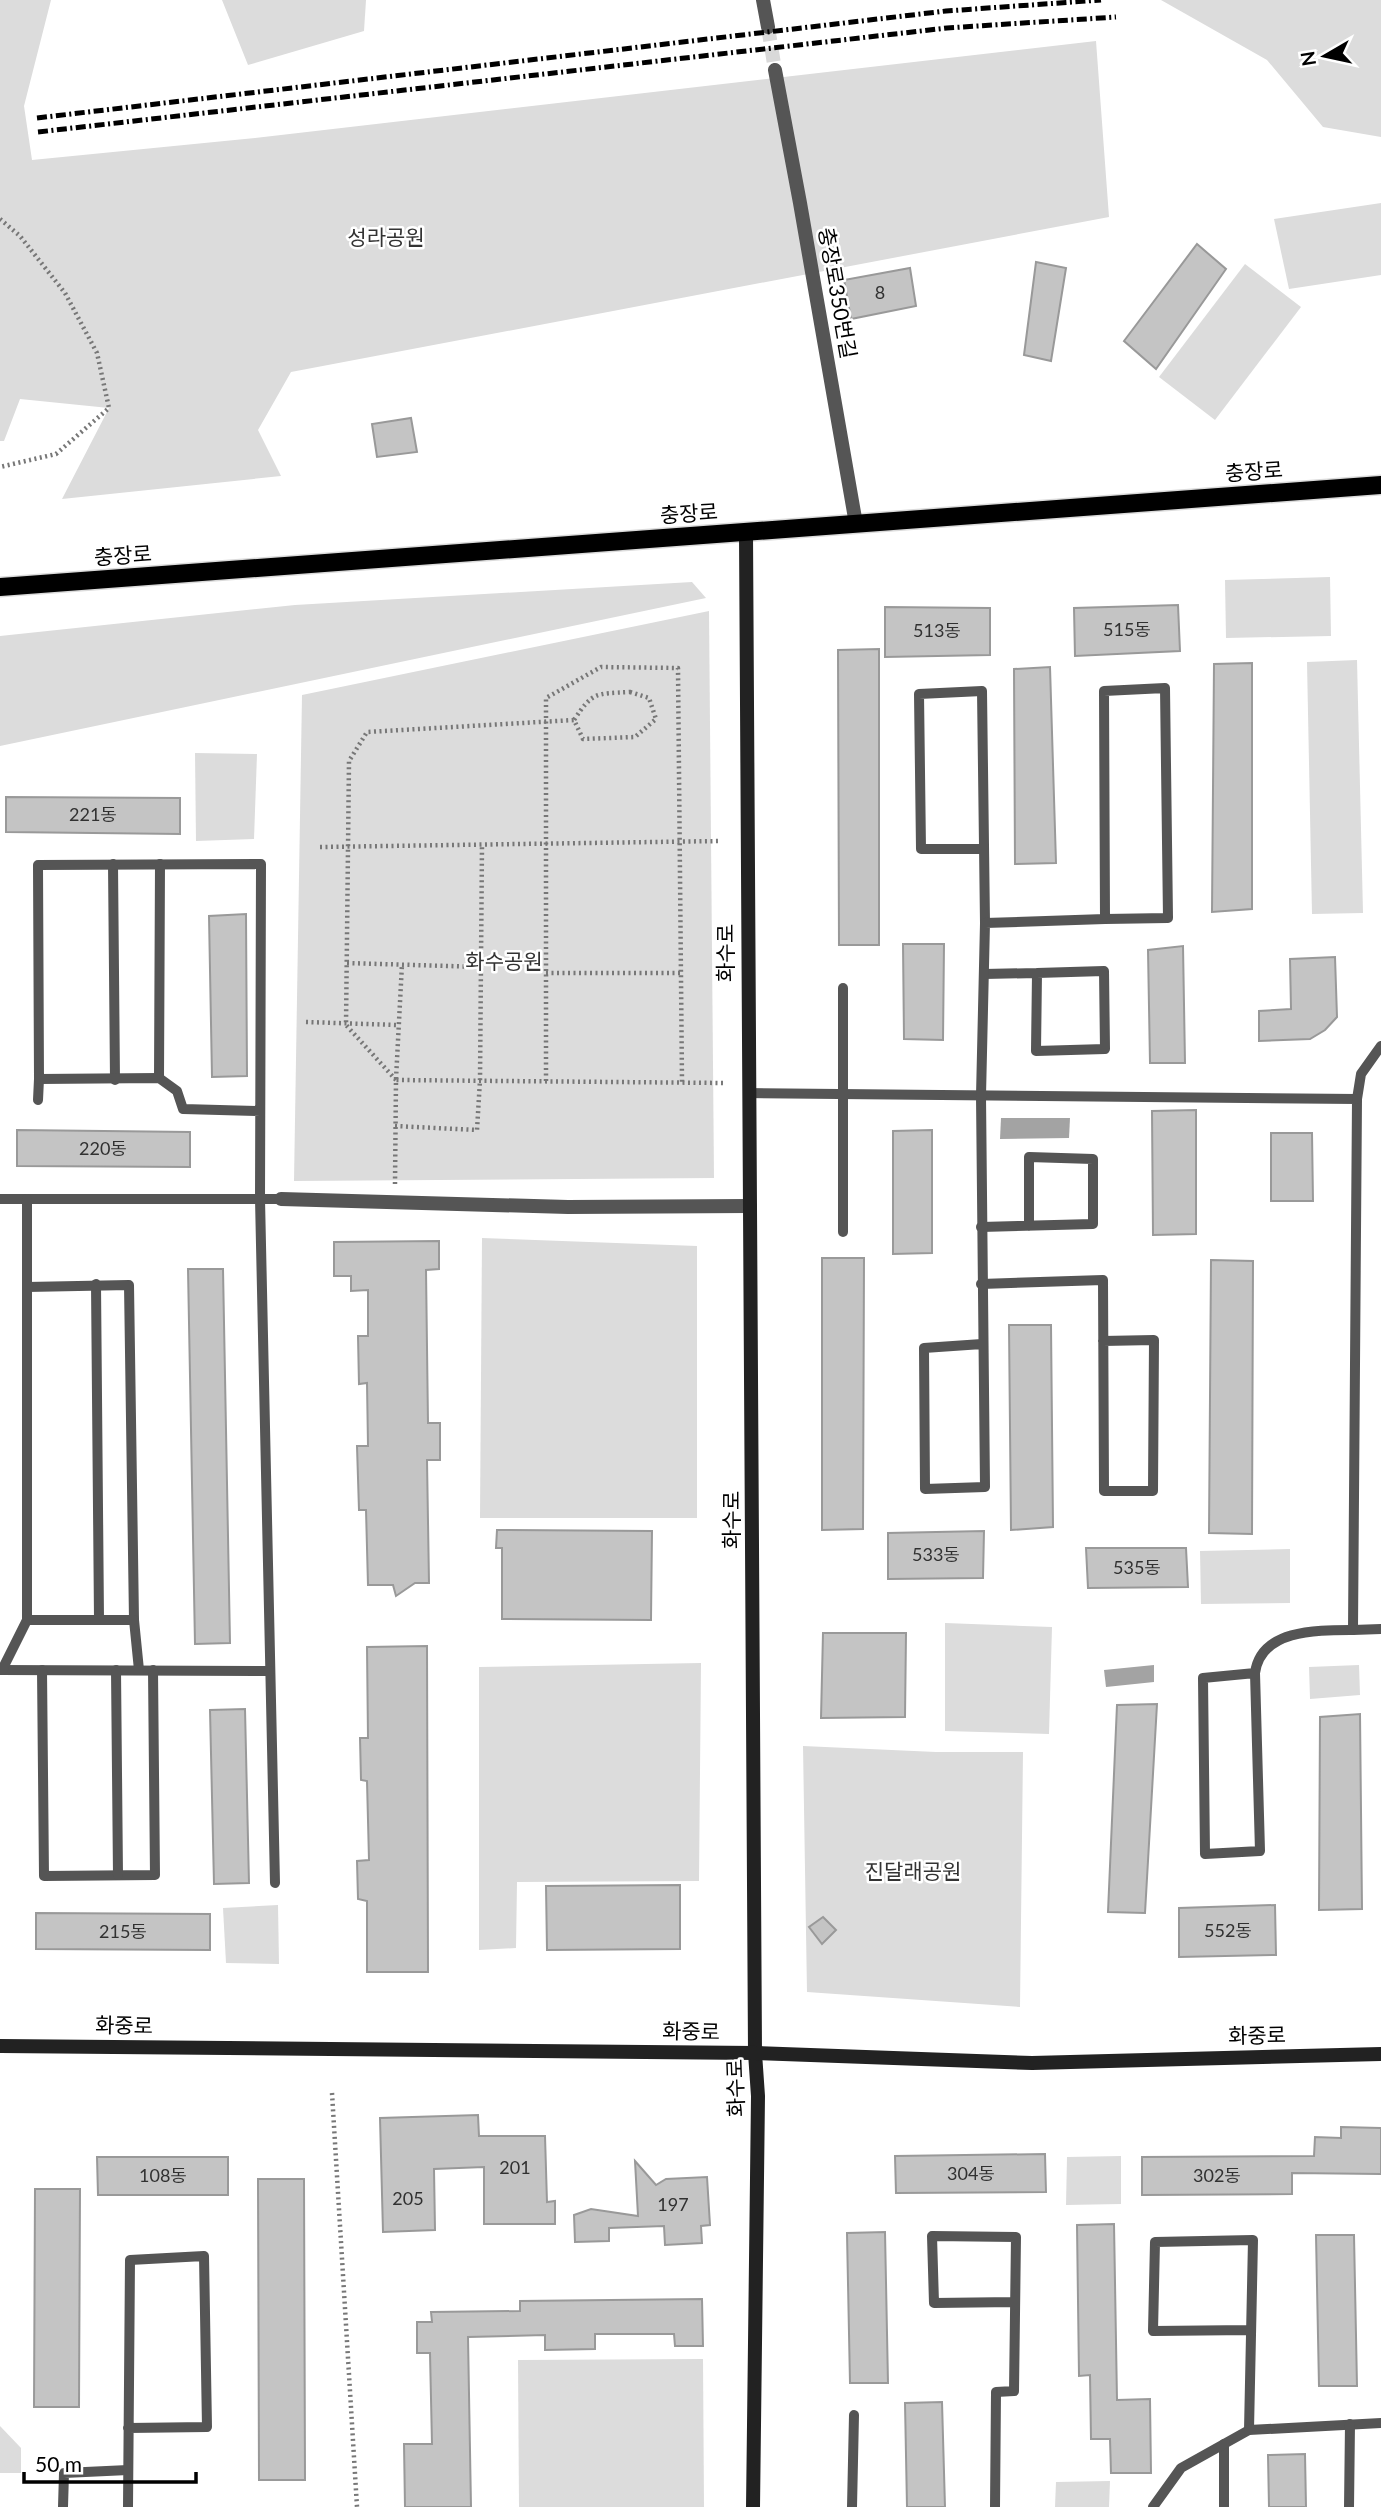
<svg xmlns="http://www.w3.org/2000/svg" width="1381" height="2507" font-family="Lato,'Noto Sans KR',sans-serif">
	<rect width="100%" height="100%" fill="#fff"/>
	<g fill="#dcdcdc">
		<polygon points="0,0 51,0 24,106 32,160 255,138 1096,41 1109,217 291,372 258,430 281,476 62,499 109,408 20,399 4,441 0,441"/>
		<polygon points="222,0 366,0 364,31 248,65"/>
		<polygon points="1161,0 1381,0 1381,137 1323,127 1267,60"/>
		<polygon points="1381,203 1381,275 1289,289 1274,219"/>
		<polygon points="1245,264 1301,307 1215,420 1159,377"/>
		<polygon points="1330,577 1331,636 1226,638 1225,580"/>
		<polygon points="692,582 706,598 0,746 0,636 295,605"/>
		<polygon points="709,611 714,1178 294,1181 302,695"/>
		<polygon points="1357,660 1363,913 1312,914 1307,662"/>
		<polygon points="195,753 257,754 254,839 196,841"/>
		<polygon points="482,1238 697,1246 697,1518 480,1518"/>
		<polygon points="1290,1549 1290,1603 1201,1604 1200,1551"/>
		<polygon points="945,1623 1052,1627 1049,1734 945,1731"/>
		<polygon points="701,1663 699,1881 517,1882 516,1948 479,1950 479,1667"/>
		<polygon points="1359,1665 1360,1695 1310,1699 1309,1667"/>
		<polygon points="803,1746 936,1752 1023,1752 1020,2007 807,1992"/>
		<polygon points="278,1905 279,1964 226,1963 223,1908"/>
		<polygon points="1121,2156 1121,2204 1066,2205 1067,2157"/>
		<polygon points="703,2359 704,2507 519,2507 518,2360"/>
		<polygon points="0,2426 21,2448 21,2473 0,2473"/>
		<polygon points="1110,2481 1109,2507 1055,2507 1056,2482"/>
	</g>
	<g fill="#a3a3a3">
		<polygon points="1001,1118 1070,1118 1069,1138 1000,1139"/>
		<polygon points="1154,1665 1154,1682 1106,1687 1104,1670"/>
	</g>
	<g fill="#c4c4c4" stroke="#999" stroke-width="2">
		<polygon points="1197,244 1226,269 1156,369 1124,341"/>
		<polygon points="1036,262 1066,268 1051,361 1024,355"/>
		<polygon points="910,268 916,306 851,319 844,280"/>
		<polygon points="411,418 417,452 377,457 372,424"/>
		<polygon points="1178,605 1180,651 1075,656 1074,608"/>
		<polygon points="885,607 990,608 990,655 885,657"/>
		<polygon points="879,649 879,945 839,945 838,650"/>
		<polygon points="1252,663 1252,909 1212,912 1214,664"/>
		<polygon points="1050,667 1056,863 1015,864 1014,669"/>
		<polygon points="6,797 180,798 180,834 6,832"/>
		<polygon points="246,914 247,1076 212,1077 209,916"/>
		<polygon points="903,944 944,944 943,1040 904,1039"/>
		<polygon points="1183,946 1185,1063 1150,1063 1148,950"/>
		<polygon points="1335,957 1337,1017 1325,1030 1310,1039 1259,1041 1259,1011 1291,1009 1290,959"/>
		<polygon points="1196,1110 1196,1234 1153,1235 1152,1111"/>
		<polygon points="17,1130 190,1132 190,1167 17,1166"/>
		<polygon points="932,1130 932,1253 893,1254 893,1131"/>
		<polygon points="1271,1133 1312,1133 1313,1201 1271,1201"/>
		<polygon points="439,1241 439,1269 426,1270 428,1423 440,1423 440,1460 427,1460 429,1583 415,1583 396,1596 393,1585 368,1585 366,1510 359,1510 357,1446 368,1446 367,1383 359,1384 358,1336 368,1336 368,1290 351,1291 351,1276 334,1276 334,1242"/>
		<polygon points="822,1258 864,1258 863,1529 822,1530"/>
		<polygon points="1211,1260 1253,1261 1252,1534 1209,1533"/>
		<polygon points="188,1269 223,1269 230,1643 195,1644"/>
		<polygon points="1009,1325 1051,1325 1053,1527 1011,1530"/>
		<polygon points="497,1530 652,1531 651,1620 502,1619 502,1548 496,1548"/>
		<polygon points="984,1531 983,1578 888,1579 888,1533"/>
		<polygon points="1086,1548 1186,1548 1188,1587 1088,1588"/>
		<polygon points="823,1633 906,1633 905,1717 821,1718"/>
		<polygon points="427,1646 428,1972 367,1972 367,1901 358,1899 357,1861 369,1860 367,1781 361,1780 360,1738 368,1738 367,1647"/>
		<polygon points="1157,1704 1145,1913 1108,1912 1117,1705"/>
		<polygon points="245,1709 249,1883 214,1884 210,1710"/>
		<polygon points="1360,1714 1362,1909 1319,1910 1320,1717"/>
		<polygon points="680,1885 680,1949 547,1950 546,1886"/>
		<polygon points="1275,1905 1276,1955 1179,1957 1179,1908"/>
		<polygon points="36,1913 210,1914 210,1950 36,1949"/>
		<polygon points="823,1917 836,1930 822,1944 809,1927"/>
		<polygon points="478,2115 479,2136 545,2136 547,2202 555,2201 555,2224 484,2224 484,2167 434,2169 435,2230 383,2232 380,2118"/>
		<polygon points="1341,2127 1381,2128 1381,2174 1292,2173 1292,2194 1142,2195 1142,2157 1314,2156 1315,2137 1341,2138"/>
		<polygon points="1045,2154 1046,2192 896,2193 895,2156"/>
		<polygon points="97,2157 228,2157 228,2195 98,2195"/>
		<polygon points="635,2161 656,2185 666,2179 707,2177 710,2225 701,2226 702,2243 665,2245 664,2226 609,2228 609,2241 575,2242 574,2215 591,2209 638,2216"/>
		<polygon points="258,2179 304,2179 305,2480 259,2480"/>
		<polygon points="35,2189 80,2189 79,2407 34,2407"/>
		<polygon points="1114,2224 1117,2400 1150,2399 1151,2473 1111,2473 1110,2439 1091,2439 1090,2375 1079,2376 1077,2225"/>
		<polygon points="885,2232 888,2383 850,2383 847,2233"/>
		<polygon points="1316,2235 1354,2235 1357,2386 1319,2386"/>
		<polygon points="702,2299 703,2346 675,2346 674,2334 595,2334 595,2349 545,2350 545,2335 468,2337 471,2507 405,2507 404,2444 432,2444 430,2353 417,2353 417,2322 432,2322 431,2312 520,2311 520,2301"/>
		<polygon points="942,2402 945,2507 907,2507 905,2403"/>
		<polygon points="1305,2454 1306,2507 1269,2507 1268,2455"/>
	</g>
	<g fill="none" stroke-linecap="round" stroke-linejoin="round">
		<polyline stroke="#d9d9d9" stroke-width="14" stroke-dasharray="14 7" stroke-linecap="butt" points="768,27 775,70"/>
		<defs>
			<polyline id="primary" points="0,587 1381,485"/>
		</defs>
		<use href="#primary" stroke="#dbdbdb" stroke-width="21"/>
		<g stroke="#777" stroke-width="4.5" stroke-dasharray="2 3.5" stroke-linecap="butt">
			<polyline points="0,219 20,236 65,293 97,353 109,408 56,454 0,467"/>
			<path d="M 630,692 L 649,698 L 656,719 L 635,737 L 583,739 L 574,720 C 593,691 596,694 630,692 Z"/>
			<polyline points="320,847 721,841"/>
			<polyline points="347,963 481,967"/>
			<polyline points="546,973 681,973"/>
			<polyline points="306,1022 397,1025"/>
			<polyline points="396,1079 402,964"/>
			<polyline points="396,1080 346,1025 349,761 367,732 574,720"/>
			<polyline points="546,1081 546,698 601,667 678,668 682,1082"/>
			<polyline points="395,1126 477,1130 480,1080 482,844"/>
			<polyline points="395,1184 396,1080 724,1083"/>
			<polyline points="332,2093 357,2507"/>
		</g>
		<g stroke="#555" stroke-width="10">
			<polyline points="983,849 921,849 919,694 982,691 985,923"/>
			<polyline points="113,864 115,1080"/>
			<polyline points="984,974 1037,973 1036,1051 1105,1049 1104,971 1037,973"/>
			<polyline points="159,1078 160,864"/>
			<polyline points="748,1093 1357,1099 1353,1630 1381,1629"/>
			<polyline points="1357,1099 1361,1074 1381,1046"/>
			<polyline points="38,1100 39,1079"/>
			<polyline points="260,1111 183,1109 177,1091 159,1078 39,1079 38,865 261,864 260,1199 275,1883"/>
			<polyline points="0,1199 281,1199"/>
			<polyline points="981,1227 1093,1224 1093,1159 1029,1157 1029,1226"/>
			<polyline points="843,1232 843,988"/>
			<polyline points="96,1284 99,1619"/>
			<polyline points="981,1284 1103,1280 1104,1491 1153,1491 1154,1340 1103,1341"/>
			<polyline points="27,1287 129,1285 134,1620 139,1670"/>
			<polyline points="982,1344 924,1348 925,1489 985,1487 981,1096 985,923 1105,919 1104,691 1165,688 1168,918 1105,919"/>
			<polyline points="27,1620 134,1620"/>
			<polyline points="0,1670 270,1671"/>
			<polyline points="2,1670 27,1620 27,1199"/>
			<polyline points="42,1670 44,1876 155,1875 153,1670"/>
			<polyline points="116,1670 118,1875"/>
			<path d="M 1255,1673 L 1260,1851 L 1205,1854 L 1203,1678 L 1255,1673 C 1261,1629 1317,1630 1353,1630"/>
			<polyline points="1249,2430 1253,2240 1155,2242 1153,2331 1251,2330"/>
			<polyline points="1224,2444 1224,2507"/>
			<polyline points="63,2507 64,2473 128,2470"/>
			<polyline points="128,2507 130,2260 204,2256 207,2427 128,2428"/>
			<polyline points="852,2507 854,2415"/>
			<polyline points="995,2507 996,2392 1014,2391 1016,2237 932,2236 934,2303 1015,2302"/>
			<polyline points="1153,2507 1181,2468 1249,2430 1381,2423"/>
			<polyline points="1349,2507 1350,2424"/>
		</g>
		<g stroke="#555" stroke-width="14">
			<polyline points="763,0 768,27"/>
			<polyline points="775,70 800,203 856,524"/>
			<polyline points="281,1199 568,1207 750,1206"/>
		</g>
		<g stroke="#222" stroke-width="14">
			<polyline points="746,533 755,2053 758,2096 753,2507"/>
			<polyline points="0,2046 755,2053 1032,2063 1381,2054"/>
		</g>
		<use href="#primary" stroke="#000" stroke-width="18"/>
		<g stroke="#000" stroke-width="5" stroke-dasharray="10 3.5 2 3.5" stroke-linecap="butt">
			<polyline points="37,118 946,11 1101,0"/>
			<polyline points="38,132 947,28 1116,17"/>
		</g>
	</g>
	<g text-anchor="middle" stroke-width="5" stroke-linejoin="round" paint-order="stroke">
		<g font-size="18" fill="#313131">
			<text x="880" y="299">8</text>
			<text x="1127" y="636">515동</text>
			<text x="937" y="637">513동</text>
			<text x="93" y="821">221동</text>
			<text x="103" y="1155">220동</text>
			<text x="936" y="1561">533동</text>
			<text x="1137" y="1574">535동</text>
			<text x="1228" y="1937">552동</text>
			<text x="123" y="1938">215동</text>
			<text x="515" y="2174">201</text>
			<text x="971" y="2180">304동</text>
			<text x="163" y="2182">108동</text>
			<text x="1217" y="2182">302동</text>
			<text x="408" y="2205">205</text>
			<text x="673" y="2211">197</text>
		</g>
		<g font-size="21" fill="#333" stroke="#fff">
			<text x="386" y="245">성라공원</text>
			<text x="504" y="969">화수공원</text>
			<text x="913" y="1879">진달래공원</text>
		</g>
		<g font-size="21" fill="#000" stroke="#fff">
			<text transform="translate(837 293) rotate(80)" y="7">충장로350번길</text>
			<text transform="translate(1254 472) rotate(-4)" y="7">충장로</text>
			<text transform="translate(689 514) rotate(-4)" y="7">충장로</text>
			<text transform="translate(123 556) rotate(-4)" y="7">충장로</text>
			<text transform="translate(726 953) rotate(-90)" y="7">화수로</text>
			<text transform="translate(732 1520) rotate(-90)" y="7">화수로</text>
			<text transform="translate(124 2026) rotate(1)" y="7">화중로</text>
			<text transform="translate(691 2032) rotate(1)" y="7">화중로</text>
			<text transform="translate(1257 2036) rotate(-1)" y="7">화중로</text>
			<text transform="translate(736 2088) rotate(-92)" y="7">화수로</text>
		</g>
	</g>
	<g transform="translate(1325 56) rotate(261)" stroke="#ffffff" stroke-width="5" paint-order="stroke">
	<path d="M0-5L12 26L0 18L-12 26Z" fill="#000000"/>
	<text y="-10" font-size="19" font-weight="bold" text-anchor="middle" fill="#000000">N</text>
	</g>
	<path d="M24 2472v10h172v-10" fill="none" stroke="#000000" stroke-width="3.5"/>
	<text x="35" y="2472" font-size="21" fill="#000000" stroke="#ffffff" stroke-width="5" paint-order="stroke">50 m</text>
</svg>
